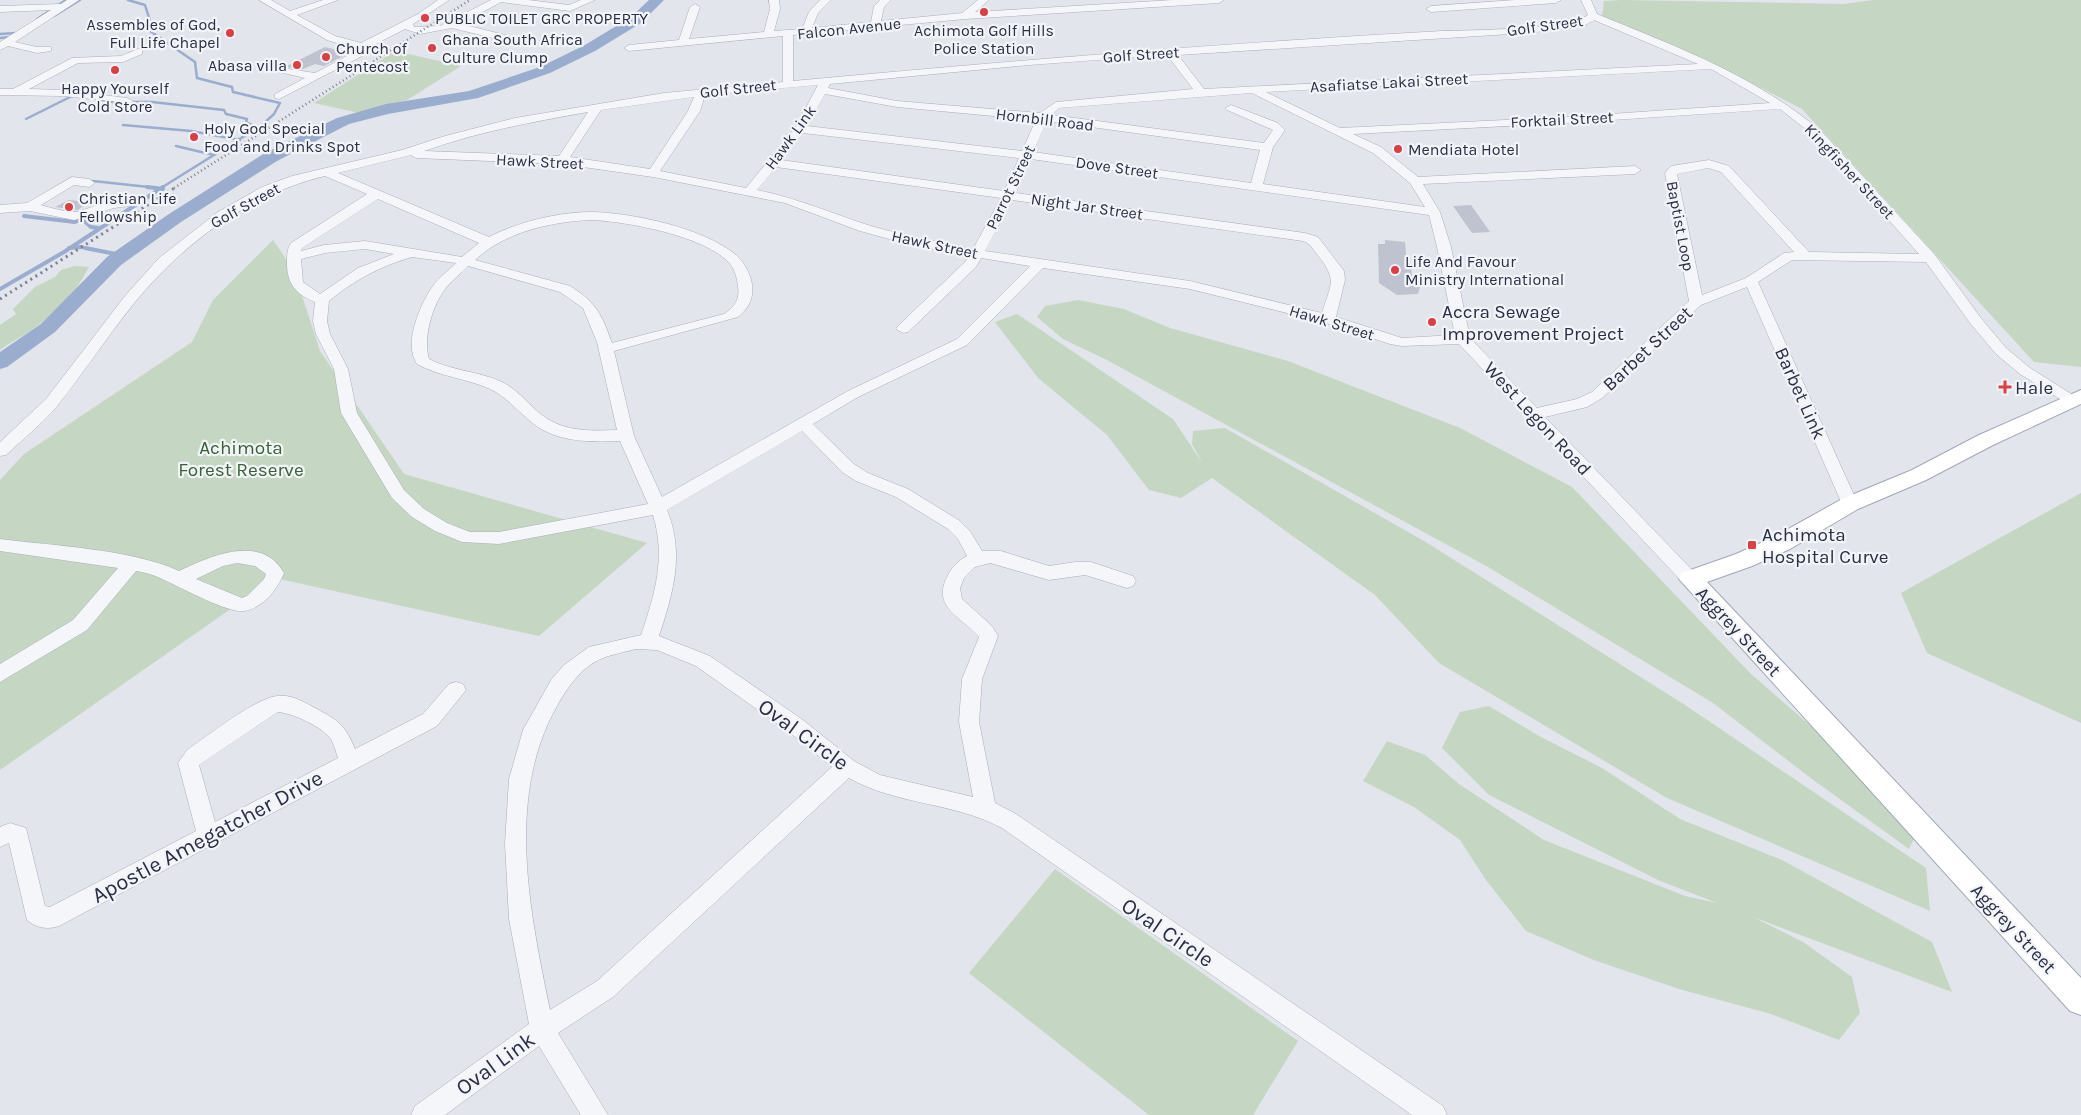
<svg xmlns="http://www.w3.org/2000/svg" width="2081" height="1115" font-family="Karla,sans-serif">
	<rect width="100%" height="100%" fill="#e2e5eb"/>
	<g fill="#c5d6c3">
		<polygon points="1622,0 1844,4 1873,0 2081,0 2081,367 2034,362 1802,109 1713,63 1602,18 1604,1"/>
		<polygon points="395,51 461,66 407,100 359,113 314,103"/>
		<polygon points="273,240 294,271 320,351 404,474 647,543 539,636 275,578 0,770 0,480 24,454 192,342 213,300"/>
		<path d="M 75,266 L 89,267 C 76,292 59,311 36,327 C 25,336 11,341 0,350 L 0,325 L 16,314 L 13,309 L 35,287 L 55,277 L 61,270 Z"/>
		<polygon points="1078,300 1124,309 1170,328 1288,361 1460,428 1572,487 1750,673 1836,748 1918,830 1909,849 1812,779 1713,703 1488,567 1105,359 1063,339 1037,317 1045,306"/>
		<polygon points="1017,314 1173,419 1203,464 1192,444 1193,431 1225,428 1424,541 1685,705 1926,868 1930,911 1667,798 1439,663 1375,595 1212,478 1181,498 1149,490 1107,435 1038,378 995,322"/>
		<polygon points="2081,493 2081,723 1927,653 1901,593"/>
		<polygon points="1489,706 1539,736 1602,768 1680,819 1782,860 1932,942 1952,992 1753,917 1803,942 1852,977 1860,1013 1839,1040 1771,1014 1679,989 1594,960 1526,931 1486,880 1460,840 1414,807 1363,781 1387,741 1425,755 1459,784 1544,840 1685,896 1717,903 1658,880 1489,795 1442,748 1460,712"/>
		<polygon points="1055,869 1298,1041 1253,1115 1149,1115 969,973"/>
	</g>
	<g fill="none" stroke-linecap="round" stroke-linejoin="round">
		<g stroke="#9badce" stroke-width="2.5">
			<polyline points="128,0 145,5 150,21 150,31 195,62 197,78 232,87 233,92 280,103 274,114 262,125 161,188"/>
			<polyline points="54,16 80,0"/>
			<polyline points="37,19 66,0"/>
			<polyline points="0,34 16,33"/>
			<polyline points="0,38 9,37"/>
			<polyline points="337,42 359,54"/>
			<polyline points="96,99 113,102 152,102 224,110 226,114 247,119 246,122 258,128"/>
			<polyline points="26,119 72,96"/>
			<polyline points="123,125 191,131 240,140"/>
			<polyline points="176,146 214,155"/>
			<polyline points="93,181 158,188"/>
		</g>
		<g stroke="#9badce" stroke-width="4">
			<polyline points="147,187 163,189"/>
			<polyline points="24,216 75,222 82,219 91,227 98,228"/>
			<polyline points="69,248 82,247"/>
			<polyline points="85,248 116,254 114,261"/>
			<polyline points="0,289 64,252 163,187"/>
		</g>
		<polygon fill="#9badce" fill-rule="evenodd" points="649,0 664,0 641,23 595,51 550,73 478,98 388,114 349,124 277,161 181,222 121,265 55,332 7,367 0,369 0,352 41,324 107,257 169,214 265,153 337,118 386,104 469,91 540,67 585,45 631,17"/>
	</g>
	<g fill="#bfc3cf">
		<polygon points="325,47 349,53 324,66 315,64 303,69 285,67"/>
		<polygon points="69,200 88,202 78,210 55,207"/>
		<polygon points="1471,205 1490,232 1472,233 1453,206"/>
		<polygon points="1385,240 1405,242 1407,265 1411,266 1412,275 1416,275 1421,284 1418,294 1397,295 1379,283 1378,244 1385,244"/>
	</g>
	<g fill="none" stroke-linecap="round" stroke-linejoin="round">
		<defs>
			<g id="minor">
				<polygon points="67,0 79,0 15,42 37,47 51,47 51,51 37,53 8,46 0,50 0,42 51,10 0,12 0,6 61,4"/>
				<polygon points="259,0 271,0 290,11 323,0 338,0 297,15 335,36 361,43 418,14 438,0 449,0 413,24 414,27 440,26 491,0 528,0 569,5 581,0 595,0 570,11 501,2 461,24 525,40 526,42 521,45 452,28 420,34 405,29 368,48 368,53 279,99 275,98 275,94 305,78 275,71 275,67 315,73 358,50 327,40"/>
				<path d="M 769,0 L 779,0 L 780,9 L 774,31 L 802,29 L 809,12 L 820,0 L 831,0 L 818,13 L 812,28 L 871,22 L 874,6 L 880,0 L 891,0 L 884,7 L 881,21 L 962,13 L 978,0 L 989,0 L 975,12 L 1173,0 L 1224,0 L 1219,3 L 965,19 L 793,35 L 793,81 C 1009,61 1225,43 1442,31 C 1471,30 1567,30 1588,15 L 1581,0 L 1591,0 L 1597,14 C 1677,47 1754,75 1821,131 L 1935,255 L 1980,317 L 2006,348 L 2030,368 L 2081,400 L 2078,404 L 2068,404 L 2020,374 L 1996,354 L 1970,323 L 1926,262 L 1792,260 L 1758,282 L 1858,504 L 1856,508 L 1844,508 L 1842,504 L 1747,287 L 1701,305 L 1602,398 L 1587,407 L 1545,417 L 1696,574 L 1699,579 L 1696,584 L 1690,586 L 1684,584 L 1459,344 L 1402,346 L 1390,344 L 1323,322 L 1190,289 L 1043,268 L 967,345 L 858,397 L 813,424 L 854,464 L 868,473 L 908,489 L 960,521 L 970,531 L 982,551 L 1001,551 L 1049,566 L 1075,562 L 1091,562 L 1133,576 L 1136,581 L 1133,586 L 1127,588 L 1085,575 L 1049,580 L 990,563 L 975,567 L 964,578 L 960,588 L 962,599 L 992,626 L 998,636 L 982,679 L 979,722 L 995,803 L 1016,814 L 1443,1106 L 1447,1115 L 1412,1115 L 1002,828 C 954,802 896,805 849,778 L 613,997 L 558,1033 L 608,1115 L 581,1115 L 539,1046 L 445,1115 L 411,1115 L 415,1106 L 529,1024 L 509,919 L 505,844 L 509,779 L 523,730 L 551,680 L 564,665 L 589,647 L 641,635 C 655,594 666,558 653,515 L 499,544 L 462,542 L 435,531 L 412,517 L 392,498 L 341,413 L 334,369 L 316,334 L 313,321 L 315,302 C 296,294 287,284 287,263 C 287,255 287,249 291,243 L 367,194 L 325,176 C 249,194 185,242 135,302 C 108,335 85,371 58,405 C 43,423 23,439 6,455 L 0,456 L 0,442 L 46,399 L 125,296 L 159,258 L 218,212 L 262,187 L 292,176 L 402,150 L 445,136 L 515,118 L 664,93 L 783,82 L 783,36 L 629,51 L 624,48 L 629,45 L 679,40 L 690,7 L 695,4 L 700,7 L 689,39 L 764,32 L 770,9 ZM 1594,20 L 1698,64 L 1204,89 L 1178,55 L 1526,33 L 1582,27 ZM 1167,55 L 1193,89 L 1056,102 L 1040,113 L 897,101 L 828,88 L 830,84 L 1029,65 ZM 1711,69 L 1770,103 L 1567,117 L 1340,128 L 1266,92 ZM 818,85 L 795,128 L 746,188 L 660,171 L 700,111 L 705,95 ZM 1252,93 L 1373,153 L 1410,183 L 1425,207 L 1263,184 L 1273,147 L 1285,130 L 1278,123 L 1231,105 L 1225,108 L 1227,110 L 1273,130 L 1264,143 L 1052,115 L 1059,108 ZM 825,94 L 897,107 L 1036,120 L 1022,151 L 807,126 ZM 694,97 L 688,111 L 650,169 L 570,157 L 601,110 ZM 1780,109 L 1813,135 L 1919,254 L 1809,252 L 1729,166 L 1709,160 L 1671,166 L 1665,173 L 1689,301 L 1592,392 L 1577,399 L 1537,408 L 1470,338 L 1451,247 L 1440,212 L 1423,184 L 1635,174 L 1641,170 L 1635,166 L 1418,177 L 1381,147 L 1353,134 L 1567,123 ZM 588,112 L 559,156 L 424,151 C 477,132 532,122 588,112 ZM 1047,121 L 1260,150 L 1251,183 L 1033,152 ZM 803,133 L 1019,158 L 1004,191 L 781,160 ZM 411,155 L 416,158 L 562,164 L 653,177 L 785,203 L 860,231 L 904,243 L 969,256 L 965,262 L 898,326 L 896,329 L 903,333 L 908,332 L 976,267 L 981,258 L 1030,266 L 957,339 L 848,391 L 662,497 L 634,436 L 614,351 L 738,317 C 749,308 754,298 752,284 C 750,273 744,262 736,255 C 704,228 633,213 592,212 C 558,212 518,222 489,237 L 338,173 ZM 1031,159 L 1429,215 L 1437,247 L 1455,335 L 1402,338 L 1336,317 L 1345,280 L 1344,271 L 1318,237 L 1305,233 L 1016,193 ZM 776,167 L 1001,198 L 973,249 C 939,242 905,236 871,226 C 833,214 797,198 757,190 ZM 1708,168 L 1721,172 L 1794,252 L 1784,253 L 1746,278 L 1702,295 L 1677,174 ZM 378,199 L 479,243 L 462,257 L 365,241 L 324,245 L 301,251 L 302,248 ZM 1012,200 L 1303,241 C 1310,243 1312,248 1317,254 C 1338,281 1331,283 1322,313 L 1190,281 L 985,251 ZM 590,220 C 625,221 707,236 730,264 C 735,270 737,278 738,286 C 740,299 735,307 724,314 L 612,343 C 602,315 596,302 570,286 L 475,260 C 505,232 550,222 590,220 ZM 365,249 L 394,254 L 358,268 L 320,294 L 303,282 L 301,259 L 325,253 ZM 412,257 L 456,263 C 448,271 439,277 433,286 C 420,304 403,344 417,364 C 440,377 466,378 490,389 C 505,396 516,409 529,420 C 554,443 589,442 620,441 L 648,504 L 499,532 L 470,532 L 447,523 L 424,509 L 404,490 L 357,413 L 348,369 L 330,334 L 327,321 L 329,301 C 354,280 381,266 412,257 ZM 468,266 L 560,292 L 583,308 L 597,342 L 617,430 C 588,431 560,432 537,411 C 526,401 516,389 502,382 C 478,371 452,371 429,359 C 423,338 432,305 446,288 C 452,280 461,274 468,266 ZM 802,431 L 842,472 L 856,481 L 896,497 L 948,529 L 958,539 L 967,556 C 959,560 952,567 948,575 C 930,607 962,617 979,637 L 962,679 L 959,722 L 973,797 L 880,775 L 854,761 L 803,720 L 710,656 L 659,636 C 673,593 685,554 667,510 ZM 636,649 L 657,650 L 696,666 L 789,732 L 832,767 L 597,981 L 550,1010 C 530,912 505,798 557,706 C 567,688 582,666 603,658 C 613,654 625,652 636,649 Z"/>
				<polygon points="1515,0 1561,0 1556,3 1431,12 1426,9 1431,6"/>
				<polygon points="138,49 142,50 142,54 123,62 78,63 29,89 63,90 127,98 133,101 131,103 63,96 0,95 0,89 13,89 72,58 121,56"/>
				<path d="M 72,177 L 89,179 L 95,183 L 89,187 L 74,185 L 41,205 C 51,208 62,211 72,212 C 86,213 120,190 131,203 L 129,206 L 114,208 L 74,220 L 30,211 L 0,213 L 0,205 L 27,203 Z"/>
				<path d="M 0,539 C 54,546 131,549 179,571 C 210,556 262,533 284,573 C 277,590 263,608 244,611 C 228,614 175,584 158,577 C 151,574 143,572 136,571 L 87,630 L 0,682 L 0,664 L 73,620 L 118,568 L 0,551 ZM 237,563 L 255,566 L 266,574 L 264,579 L 247,596 L 242,598 L 196,579 L 223,566 Z"/>
				<path d="M 456,682 L 463,684 L 466,690 L 437,726 L 59,926 C 48,930 36,928 27,920 L 9,843 L 0,847 L 0,827 L 10,823 L 26,828 L 45,906 L 50,907 L 196,831 L 178,763 L 187,750 C 208,736 254,699 277,696 C 291,694 304,702 317,709 C 339,721 345,725 355,749 L 423,714 L 449,684 ZM 278,712 C 292,713 323,727 331,739 C 334,745 336,752 338,758 L 215,822 L 199,765 Z"/>
			</g>
			<polygon id="major" points="2081,390 2081,404 1993,445 1926,480 1858,509 1790,549 1752,566 1707,582 2081,978 2081,1015 2070,1011 1679,579 1682,573 1736,554 1774,537 1842,499 1912,470 1979,435"/>
		</defs>
		<use href="#minor" stroke="#aaaeb9" stroke-width="1"/>
		<use href="#major" stroke="#a0a7b8" stroke-width="2"/>
		<use href="#minor" fill="#f5f6f9" fill-rule="evenodd"/>
		<use href="#major" fill="#fff" fill-rule="evenodd"/>
		<polyline stroke="#7a8196" stroke-width="2.5" stroke-dasharray="1 3" stroke-linecap="butt" points="174,188 470,0"/>
		<polyline stroke="#7a8196" stroke-width="3" stroke-dasharray="2 4" stroke-linecap="butt" points="0,299 176,187"/>
	</g>
	<g fill="#d93f43" stroke="#f2f4f8" stroke-width="2">
		<circle cx="984" cy="12" r="5"/>
		<circle cx="425" cy="18" r="5"/>
		<circle cx="230" cy="33" r="5"/>
		<circle cx="432" cy="48" r="5"/>
		<circle cx="326" cy="57" r="5"/>
		<circle cx="297" cy="65" r="5"/>
		<circle cx="115" cy="70" r="5"/>
		<circle cx="194" cy="137" r="5"/>
		<circle cx="1398" cy="149" r="5"/>
		<circle cx="69" cy="207" r="5"/>
		<circle cx="1395" cy="270" r="5"/>
		<circle cx="1432" cy="322" r="5"/>
		<path d="M2002.5 379.5h5v5h5v5h-5v5h-5v-5h-5v-5h5z"/>
		<rect x="1747" y="540" width="10" height="10" rx="2.5"/>
	</g>
	<g text-anchor="middle" stroke-width="4.5" stroke-linejoin="round" paint-order="stroke">
		<g font-size="16" fill="#292f45" stroke="#f2f4f8" text-anchor="start">
			<text x="435" y="24">PUBLIC TOILET GRC PROPERTY</text>
			<text x="220" y="30" text-anchor="end">Assembles of God,<tspan x="220" dy="18">Full Life Chapel</tspan></text>
			<text x="984" y="36" text-anchor="middle">Achimota Golf Hills<tspan x="984" dy="18">Police Station</tspan></text>
			<text x="442" y="45">Ghana South Africa<tspan x="442" dy="18">Culture Clump</tspan></text>
			<text x="336" y="54">Church of<tspan x="336" dy="18">Pentecost</tspan></text>
			<text x="287" y="71" text-anchor="end">Abasa villa</text>
			<text x="115" y="94" text-anchor="middle">Happy Yourself<tspan x="115" dy="18">Cold Store</tspan></text>
			<text x="204" y="134">Holy God Special<tspan x="204" dy="18">Food and Drinks Spot</tspan></text>
			<text x="1408" y="155">Mendiata Hotel</text>
			<text x="79" y="204">Christian Life<tspan x="79" dy="18">Fellowship</tspan></text>
			<text x="1405" y="267">Life And Favour<tspan x="1405" dy="18">Ministry International</tspan></text>
		</g>
		<g font-size="16" fill="#292f45" stroke="#f2f4f8">
			<text transform="translate(1545 25) rotate(-8)" y="6">Golf Street</text>
			<text transform="translate(849 28) rotate(-6)" y="6">Falcon Avenue</text>
			<text transform="translate(1141 54) rotate(-4)" y="6">Golf Street</text>
			<text transform="translate(1389 82) rotate(-3)" y="6">Asafiatse Lakai Street</text>
			<text transform="translate(738 88) rotate(-6)" y="6">Golf Street</text>
			<text transform="translate(1045 119) rotate(7)" y="6">Hornbill Road</text>
			<text transform="translate(1562 119) rotate(-3)" y="6">Forktail Street</text>
			<text transform="translate(790 137) rotate(-54)" y="6">Hawk Link</text>
			<text transform="translate(540 161) rotate(3)" y="6">Hawk Street</text>
			<text transform="translate(1117 167) rotate(8)" y="6">Dove Street</text>
			<text transform="translate(1850 171) rotate(47)" y="6">Kingfisher Street</text>
			<text transform="translate(1010 187) rotate(-64)" y="6">Parrot Street</text>
			<text transform="translate(245 205) rotate(-29)" y="6">Golf Street</text>
			<text transform="translate(1087 206) rotate(8)" y="6">Night Jar Street</text>
			<text transform="translate(1681 226) rotate(79)" y="6">Baptist Loop</text>
			<text transform="translate(935 244) rotate(12)" y="6">Hawk Street</text>
			<text transform="translate(1332 322) rotate(17)" y="6">Hawk Street</text>
		</g>
		<g font-size="19" fill="#292f45" stroke="#f2f4f8" text-anchor="start">
			<text x="1442" y="318">Accra Sewage<tspan x="1442" dy="22">Improvement Project</tspan></text>
			<text x="2015" y="394">Hale</text>
			<text x="1762" y="541">Achimota<tspan x="1762" dy="22">Hospital Curve</tspan></text>
		</g>
		<g font-size="19" fill="#292f45" stroke="#f2f4f8">
			<text transform="translate(1647 348) rotate(-43)" y="7">Barbet Street</text>
			<text transform="translate(1801 393) rotate(66)" y="7">Barbet Link</text>
			<text transform="translate(1538 418) rotate(47)" y="7">West Legon Road</text>
			<text transform="translate(1739 631) rotate(47)" y="7">Aggrey Street</text>
			<text transform="translate(2014 928) rotate(47)" y="7">Aggrey Street</text>
		</g>
		<g font-size="19" fill="#386235" stroke="#f2f4f8">
			<text x="241" y="454">Achimota<tspan x="241" dy="22">Forest Reserve</tspan></text>
		</g>
		<g font-size="22" fill="#292f45" stroke="#f2f4f8">
			<text transform="translate(804 734) rotate(36)" y="8">Oval Circle</text>
			<text transform="translate(207 836) rotate(-28)" y="8">Apostle Amegatcher Drive</text>
			<text transform="translate(1168 932) rotate(34)" y="8">Oval Circle</text>
			<text transform="translate(495 1063) rotate(-36)" y="8">Oval Link</text>
		</g>
	</g>
</svg>
